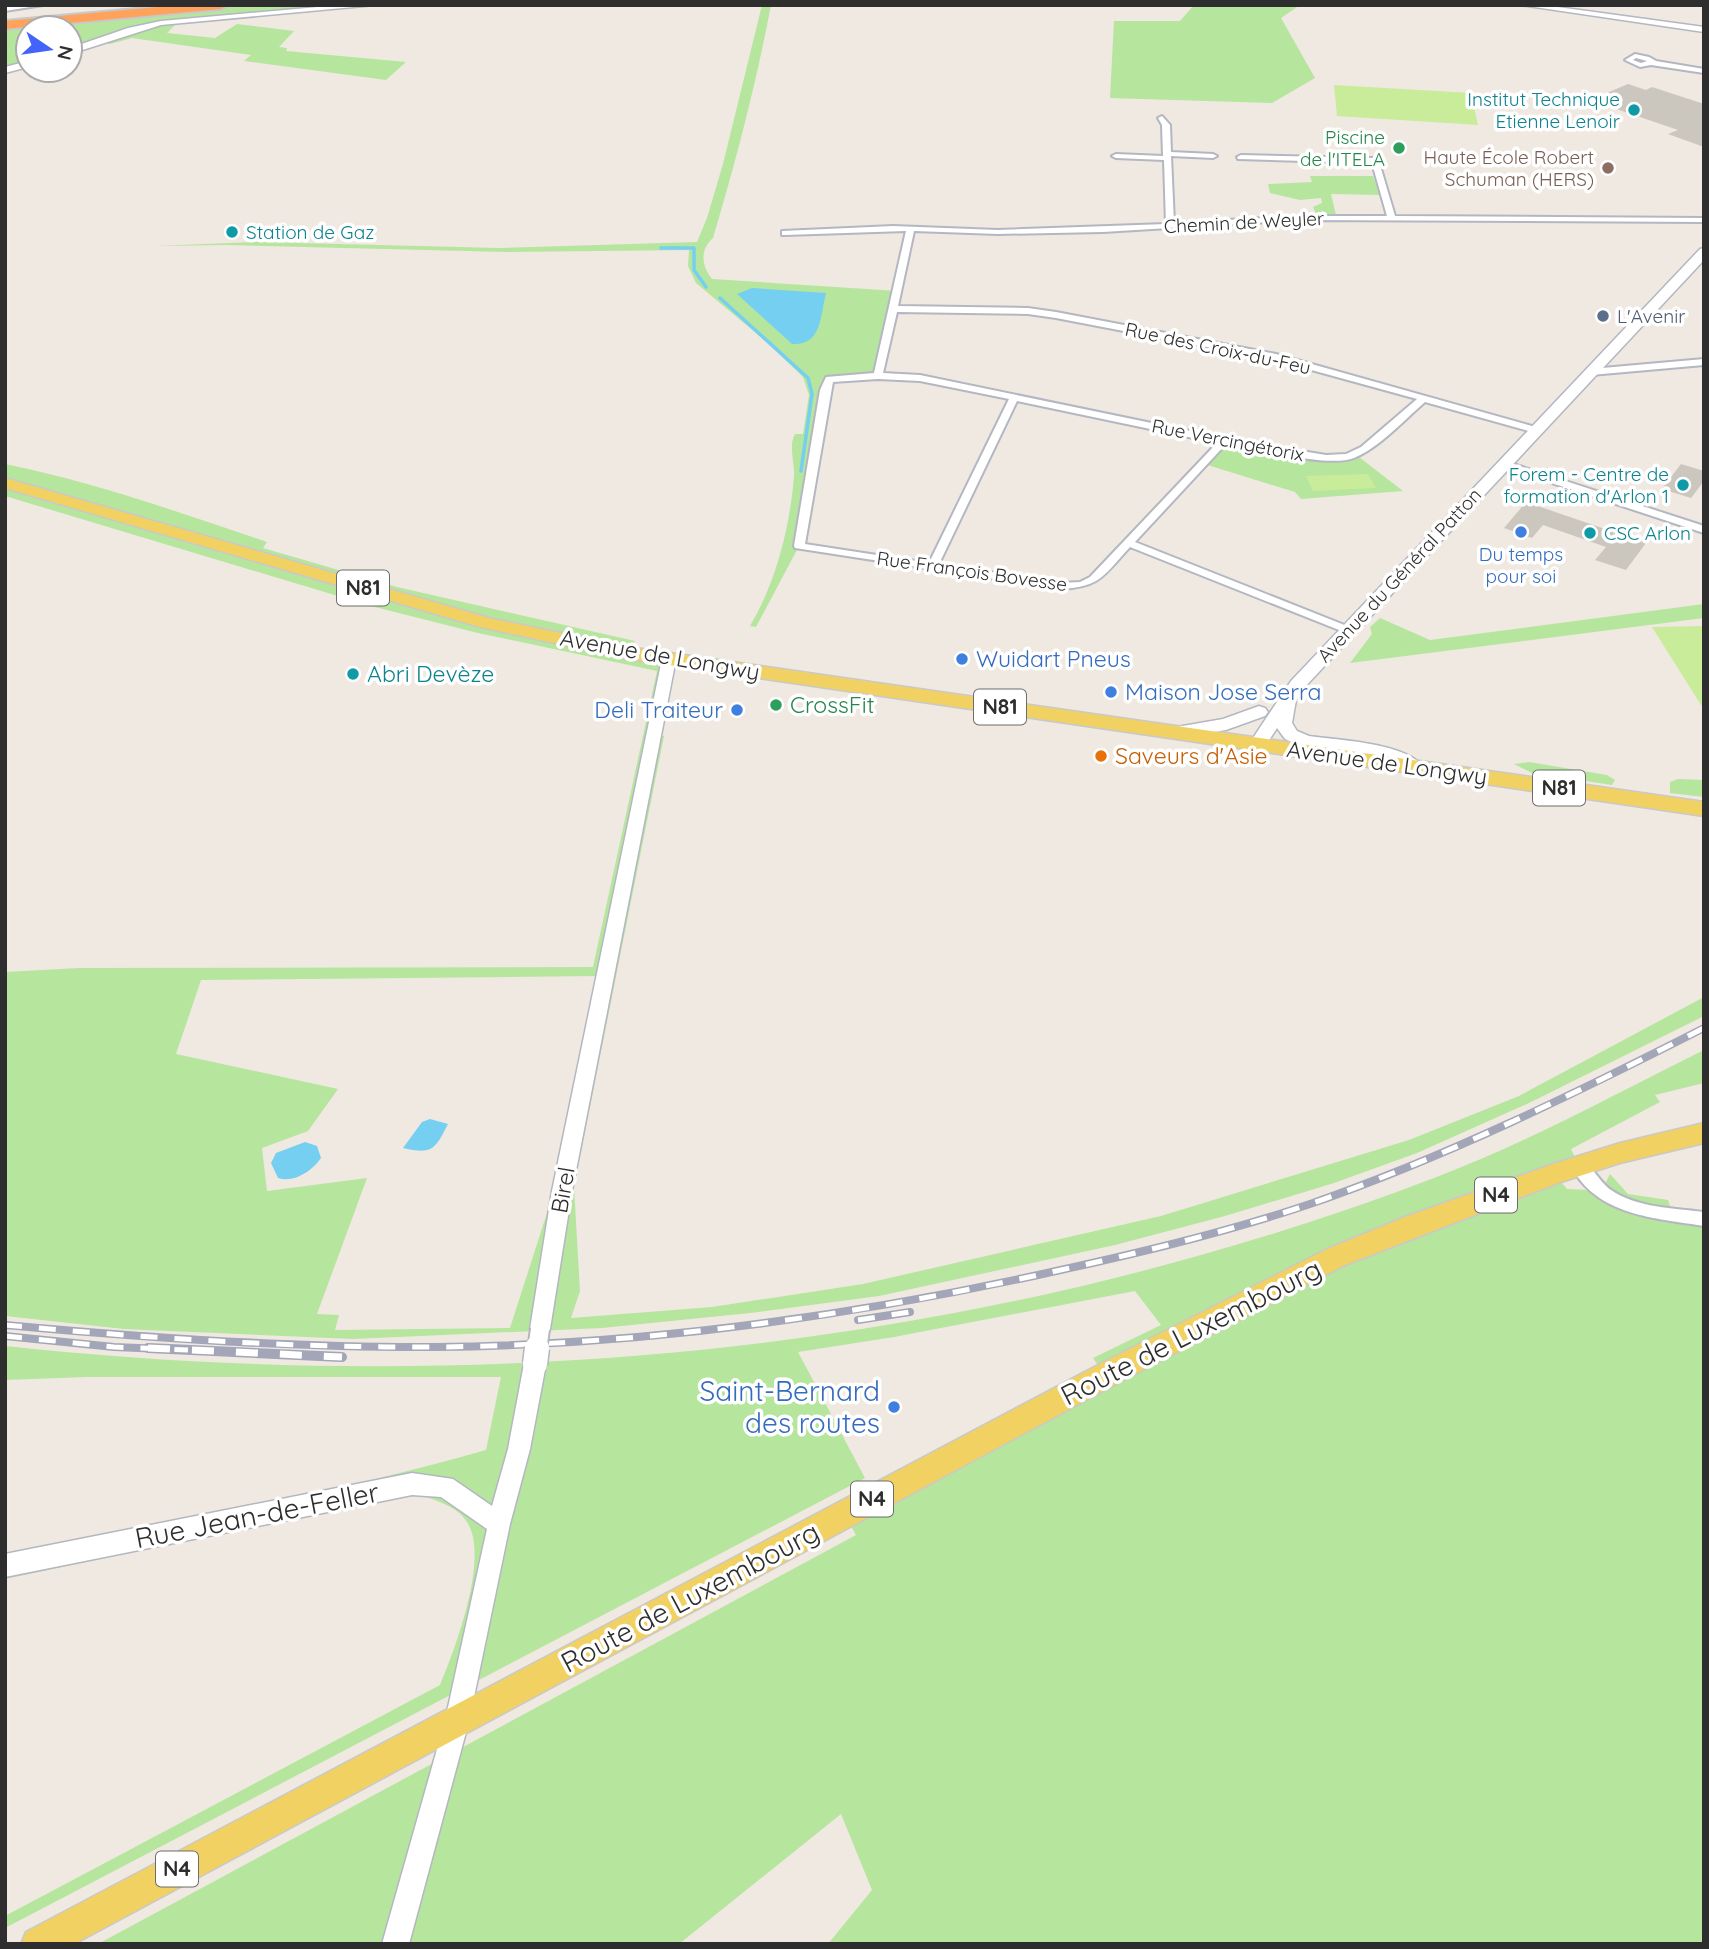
<svg xmlns="http://www.w3.org/2000/svg" width="1709" height="1949" font-family="Quicksand,sans-serif">
	<rect width="100%" height="100%" fill="#efe9e1"/>
	<g fill="#b6e59e" fill-rule="evenodd">
		<polygon points="242,5 371,5 301,13 179,21 167,33 215,38 237,24 294,31 279,47 287,48 286,51 406,62 386,80 244,61 251,55 132,38 110,44 98,41 70,51 70,28 28,28 28,64 5,70 5,28"/>
		<path d="M 762,5 L 771,5 C 756,84 736,161 713,238 C 699,250 702,267 712,279 L 897,291 L 878,376 L 829,379 L 799,546 L 756,627 L 750,626 C 776,582 790,527 794,476 C 795,462 788,447 795,434 L 803,434 L 809,395 L 803,377 L 768,343 L 696,283 L 688,266 L 689,250 L 507,252 L 227,245 L 154,246 L 257,242 L 499,248 L 697,242 L 707,218 L 723,164 Z"/>
		<polygon points="1194,5 1300,5 1281,18 1315,78 1272,103 1110,98 1114,21 1180,21"/>
		<polygon points="1310,176 1373,176 1380,195 1331,194 1336,215 1316,214 1313,207 1322,203 1321,198 1300,200 1270,193 1268,184 1312,182"/>
		<polygon points="1224,441 1303,456 1355,454 1403,491 1301,499 1295,492 1201,463"/>
		<path d="M 5,464 C 94,482 181,513 267,542 L 263,548 L 397,587 L 635,641 L 628,652 L 669,659 L 654,732 L 664,736 L 574,1187 L 580,1291 L 571,1318 L 712,1307 L 863,1284 L 1161,1216 L 1409,1140 L 1519,1096 L 1704,997 L 1704,1016 L 1529,1103 L 1417,1153 L 1334,1183 L 1225,1216 L 1115,1245 L 879,1296 L 750,1313 L 602,1328 L 353,1339 L 124,1329 L 5,1316 L 5,972 L 79,968 L 593,967 L 657,671 L 478,633 L 371,606 L 5,496 ZM 598,976 L 555,1188 L 510,1328 L 335,1330 L 339,1315 L 317,1314 L 367,1178 L 267,1191 L 262,1148 L 308,1131 L 338,1089 L 176,1054 L 201,980 Z"/>
		<polygon points="1704,604 1704,618 1350,663 1372,634 1370,627 1380,618 1430,640"/>
		<polygon points="1529,762 1607,775 1615,780 1612,785 1532,773 1514,764"/>
		<polygon points="1678,779 1704,780 1704,797 1670,793 1670,782"/>
		<path d="M 1704,1050 L 1704,1083 L 1655,1095 L 1660,1102 L 1571,1149 L 1579,1166 L 1554,1174 L 1567,1189 L 1589,1190 L 1604,1186 L 1610,1174 L 1628,1194 L 1668,1200 L 1670,1206 L 1704,1212 L 1704,1944 L 828,1944 L 872,1890 L 841,1814 L 679,1944 L 98,1944 L 856,1535 L 844,1514 L 1105,1375 L 1093,1358 L 1161,1325 L 1135,1291 L 894,1337 L 798,1352 L 865,1478 L 5,1928 L 5,1916 L 440,1685 C 455,1649 490,1557 467,1522 C 457,1505 428,1497 410,1493 L 5,1579 L 5,1557 C 166,1524 328,1495 486,1450 L 501,1377 L 87,1377 L 5,1380 L 5,1346 C 488,1398 978,1352 1434,1178 C 1527,1143 1615,1094 1704,1050 Z"/>
	</g>
	<g fill="#c9ec9a">
		<polygon points="1334,85 1471,93 1478,125 1337,116"/>
		<polygon points="1368,474 1376,488 1313,491 1306,476"/>
		<polygon points="1704,626 1704,705 1701,705 1652,627"/>
	</g>
	<g fill="#75cff0">
		<path d="M 752,288 L 826,293 C 820,316 822,346 792,344 L 737,294 Z"/>
		<path d="M 430,1119 L 448,1124 C 435,1149 433,1155 403,1148 L 422,1122 Z"/>
		<path d="M 305,1142 L 317,1146 L 321,1158 C 312,1171 294,1183 278,1178 L 271,1163 L 276,1153 Z"/>
	</g>
	<g fill="none" stroke-linecap="round" stroke-linejoin="round">
		<g stroke="#75cff0" stroke-width="3.5">
			<polyline points="661,248 694,248 694,270 706,287"/>
			<polyline points="720,298 808,378 812,394 801,471"/>
		</g>
	</g>
	<g fill="#cbc7bf">
		<polygon points="1628,84 1646,90 1652,87 1704,104 1704,147 1668,134 1678,130 1590,100"/>
		<polygon points="1681,464 1704,471 1704,481 1691,498 1662,489"/>
		<polygon points="1526,502 1646,543 1626,570 1595,560 1606,547 1543,525 1532,538 1504,528"/>
	</g>
	<g fill="none" stroke-linecap="round" stroke-linejoin="round">
		<defs>
			<g id="minor">
				<polygon points="21,5 43,5 5,11 5,7"/>
				<path d="M 1635,54 L 1649,57 L 1656,61 L 1704,69 L 1704,73 L 1651,65 L 1640,67 L 1625,60 ZM 1636,58 L 1647,61 L 1641,63 L 1633,60 Z"/>
				<path d="M 1162,116 L 1170,125 L 1171,152 L 1213,154 L 1217,156 L 1213,158 L 1171,156 L 1174,223 L 1300,216 L 1387,216 L 1372,163 L 1238,159 L 1237,157 L 1241,155 L 1373,158 L 1379,162 L 1395,216 L 1704,218 L 1704,222 L 1300,220 L 1103,232 L 998,234 L 914,231 L 898,306 L 1028,308 L 1056,312 L 1276,354 L 1539,428 L 1541,430 L 1536,433 L 1425,402 C 1403,421 1380,447 1354,458 C 1330,468 1254,449 1226,444 L 1135,542 L 1352,628 L 1352,632 L 1344,632 L 1130,547 C 1104,575 1101,587 1061,589 L 795,548 L 794,546 L 820,390 L 826,377 L 874,373 L 906,231 L 785,235 L 782,235 L 782,231 L 893,226 L 998,230 L 1166,224 L 1164,160 L 1116,158 L 1112,156 L 1116,154 L 1163,156 L 1162,125 L 1158,118 ZM 897,312 L 1028,314 L 1056,318 L 1275,360 L 1417,399 L 1361,447 L 1346,454 L 1326,455 L 1224,438 L 920,375 L 883,373 ZM 878,379 L 920,381 L 1009,399 L 929,563 L 805,544 L 833,382 ZM 1017,401 L 1217,443 L 1090,577 L 1080,582 L 1061,583 L 939,564 Z"/>
				<polygon points="1704,359 1704,365 1591,375 1586,372 1591,369"/>
				<polygon points="1504,461 1704,526 1704,533 1500,466 1500,462"/>
				<path d="M 1579,1160 C 1592,1164 1599,1182 1611,1190 C 1637,1208 1674,1208 1704,1212 L 1704,1226 C 1655,1218 1597,1216 1571,1166 L 1574,1161 Z"/>
			</g>
			<g id="tertiary">
				<polygon points="340,5 375,5 161,25 70,54 70,48 128,28 161,21"/>
				<polygon points="1520,5 1543,5 1704,27 1704,32"/>
				<polygon points="28,61 28,67 5,73 5,67"/>
				<polygon points="669,655 676,659 572,1191 550,1329 547,1336 540,1338 533,1336 530,1329 552,1191 662,659"/>
				<polygon points="535,1354 543,1357 546,1364 530,1449 510,1524 469,1721 409,1944 382,1944 445,1721 487,1529 441,1497 412,1495 5,1577 5,1554 412,1473 453,1479 492,1506 508,1449 524,1364 527,1357"/>
			</g>
			<g id="secondary">
				<path d="M 1704,248 L 1704,260 L 1303,689 L 1296,700 L 1292,723 L 1297,731 L 1309,736 C 1337,740 1407,743 1423,767 L 1421,771 L 1407,771 L 1391,761 L 1299,745 L 1285,739 L 1277,728 L 1264,748 L 1252,748 L 1249,744 L 1291,681 L 1700,249 Z"/>
				<polygon points="1259,706 1265,708 1268,712 1265,716 1226,730 1177,738 1168,732 1171,728 1223,719"/>
			</g>
			<g id="primary">
				<polygon points="5,478 489,618 628,647 1704,802 1704,816 628,659 480,627 5,488"/>
				<polygon points="1704,1123 1704,1143 1620,1163 1558,1183 1345,1265 1116,1384 74,1944 21,1944 26,1932 1096,1366 1327,1249 1405,1217 1553,1164 1620,1143"/>
			</g>
			<polygon id="motorway" points="179,5 227,5 221,9 5,29 5,21"/>
		</defs>
		<use href="#minor" stroke="#b4b7c1" stroke-width="4"/>
		<use href="#tertiary" stroke="#b4b7c1" stroke-width="3"/>
		<use href="#secondary" stroke="#b4b7c1" stroke-width="3"/>
		<use href="#primary" stroke="#c9c9c9" stroke-width="3"/>
		<use href="#motorway" stroke="#c9c9c9" stroke-width="4"/>
		<use href="#minor" fill="#fff" fill-rule="evenodd"/>
		<use href="#tertiary" fill="#fff" fill-rule="evenodd"/>
		<use href="#secondary" fill="#fff" fill-rule="evenodd"/>
		<use href="#primary" fill="#f2d163" fill-rule="evenodd"/>
		<use href="#motorway" fill="#ffa35c" fill-rule="evenodd"/>
		<defs>
			<g id="rail-far1">
				<polyline points="858,1320 910,1312"/>
				<path d="M 5,1325 C 148,1338 292,1348 436,1347 C 638,1345 840,1318 1038,1275 C 1130,1255 1221,1234 1310,1204 C 1446,1157 1576,1093 1704,1028"/>
				<polyline points="5,1336 114,1347 188,1350"/>
			</g>
			<polyline id="rail" points="148,1348 342,1357"/>
		</defs>
		<use href="#rail-far1" stroke="#a3a6b8" stroke-width="8"/>
		<use href="#rail" stroke="#a3a6b8" stroke-width="10"/>
		<use href="#rail-far1" stroke="#fff" stroke-width="5" stroke-dasharray="17" stroke-linecap="butt"/>
		<use href="#rail" stroke="#fff" stroke-width="7" stroke-dasharray="22" stroke-linecap="butt"/>
		<defs>
			<polyline id="tertiary-bridge-far1" points="537,1350 540,1329"/>
			<polyline id="tertiary-bridge" points="535,1364 537,1348"/>
		</defs>
		<use href="#tertiary-bridge-far1" stroke="#b4b7c1" stroke-width="22" stroke-linecap="butt"/>
		<use href="#tertiary-bridge" stroke="#b4b7c1" stroke-width="27" stroke-linecap="butt"/>
		<use href="#tertiary-bridge-far1" stroke="#fff" stroke-width="18"/>
		<use href="#tertiary-bridge" stroke="#fff" stroke-width="24"/>
	</g>
	<g fill="#0f9aa8" stroke="#fff" stroke-width="2.5">
		<circle cx="1634" cy="110" r="7"/>
		<circle cx="232" cy="232" r="7"/>
		<circle cx="1683" cy="485" r="7"/>
		<circle cx="1590" cy="533" r="7"/>
		<circle cx="353" cy="674" r="7"/>
	</g>
	<g fill="#2e9e5b" stroke="#fff" stroke-width="2.5">
		<circle cx="1399" cy="148" r="7"/>
		<circle cx="776" cy="705" r="7"/>
	</g>
	<circle fill="#8d6e63" stroke="#fff" stroke-width="2.5" cx="1608" cy="168" r="7"/>
	<circle fill="#5c6f8a" stroke="#fff" stroke-width="2.5" cx="1603" cy="316" r="7"/>
	<g fill="#3f7fe0" stroke="#fff" stroke-width="2.5">
		<circle cx="1521" cy="532" r="7"/>
		<circle cx="962" cy="659" r="7"/>
		<circle cx="1111" cy="692" r="7"/>
		<circle cx="737" cy="710" r="7"/>
		<circle cx="894" cy="1407" r="7"/>
	</g>
	<circle fill="#e8710a" stroke="#fff" stroke-width="2.5" cx="1101" cy="756" r="7"/>
	<g text-anchor="middle" stroke-width="7" stroke-linejoin="round" paint-order="stroke">
		<g font-size="19" fill="#0d838f" stroke="#fff" text-anchor="end">
			<text x="1620" y="106">Institut Technique<tspan x="1620" dy="22">Etienne Lenoir</tspan></text>
			<text x="246" y="239" text-anchor="start">Station de Gaz</text>
			<text x="1669" y="481">Forem - Centre de<tspan x="1669" dy="22">formation d'Arlon 1</tspan></text>
			<text x="1604" y="540" text-anchor="start">CSC Arlon</text>
		</g>
		<g font-size="19" fill="#27864d" stroke="#fff" text-anchor="end">
			<text x="1385" y="144">Piscine<tspan x="1385" dy="22">de l'ITELA</tspan></text>
		</g>
		<g font-size="19" fill="#785e54" stroke="#fff" text-anchor="end">
			<text x="1594" y="164">Haute École Robert<tspan x="1594" dy="22">Schuman (HERS)</tspan></text>
		</g>
		<g font-size="19" fill="#2e2e2e" stroke="#fff">
			<text transform="translate(1244 222) rotate(-3)" y="7">Chemin de Weyler</text>
			<text transform="translate(1218 348) rotate(12)" y="7">Rue des Croix-du-Feu</text>
			<text transform="translate(1228 440) rotate(11)" y="7">Rue Vercingétorix</text>
			<text transform="translate(972 571) rotate(8)" y="7">Rue François Bovesse</text>
			<text transform="translate(1399 575) rotate(-47)" y="7">Avenue du Général Patton</text>
		</g>
		<g font-size="19" fill="#4e5e75" stroke="#fff" text-anchor="start">
			<text x="1617" y="323">L'Avenir</text>
		</g>
		<g font-size="19" fill="#366cbe" stroke="#fff">
			<text x="1521" y="561">Du temps<tspan x="1521" dy="22">pour soi</tspan></text>
		</g>
		<g fill="#fff" stroke="#6d6d6d" stroke-width="2">
			<rect x="337" y="570.5" width="52" height="35" rx="5"/>
			<rect x="974" y="689.5" width="52" height="35" rx="5"/>
			<rect x="1533" y="770.5" width="52" height="35" rx="5"/>
			<rect x="1475" y="1177.5" width="42" height="35" rx="5"/>
			<rect x="851" y="1481.5" width="42" height="35" rx="5"/>
			<rect x="156" y="1851.5" width="42" height="35" rx="5"/>
		</g>
		<g font-size="21" font-weight="bold" fill="#2e2e2e">
			<text x="363" y="595">N81</text>
			<text x="1000" y="714">N81</text>
			<text x="1559" y="795">N81</text>
			<text x="1496" y="1202">N4</text>
			<text x="872" y="1506">N4</text>
			<text x="177" y="1876">N4</text>
		</g>
		<g font-size="23" fill="#2e2e2e" stroke="#fff">
			<text transform="translate(660 655) rotate(10)" y="8">Avenue de Longwy</text>
			<text transform="translate(1387 763) rotate(8)" y="8">Avenue de Longwy</text>
			<text transform="translate(563 1190) rotate(-80)" y="8">Birel</text>
		</g>
		<g font-size="23" fill="#366cbe" stroke="#fff" text-anchor="start">
			<text x="976" y="667">Wuidart Pneus</text>
			<text x="1125" y="700">Maison Jose Serra</text>
			<text x="723" y="718" text-anchor="end">Deli Traiteur</text>
		</g>
		<g font-size="23" fill="#0d838f" stroke="#fff" text-anchor="start">
			<text x="367" y="682">Abri Devèze</text>
		</g>
		<g font-size="23" fill="#27864d" stroke="#fff" text-anchor="start">
			<text x="790" y="713">CrossFit</text>
		</g>
		<g font-size="23" fill="#c56008" stroke="#fff" text-anchor="start">
			<text x="1115" y="764">Saveurs d'Asie</text>
		</g>
		<g font-size="28" fill="#2e2e2e" stroke="#fff">
			<text transform="translate(1191 1332) rotate(-27)" y="10">Route de Luxembourg</text>
			<text transform="translate(257 1515) rotate(-11)" y="10">Rue Jean-de-Feller</text>
			<text transform="translate(690 1597) rotate(-28)" y="10">Route de Luxembourg</text>
		</g>
		<g font-size="28" fill="#366cbe" stroke="#fff" text-anchor="end">
			<text x="880" y="1401">Saint-Bernard<tspan x="880" dy="32">des routes</tspan></text>
		</g>
	</g>
	<rect width="1709" height="1949" fill="none" stroke="#2e2e2e" stroke-width="14"/>
	<g transform="translate(49 49) rotate(103)"><circle r="33" fill="#ffffff" stroke="#ababab" stroke-width="2"/>
	<path d="M0-5L12 26L0 18L-12 26Z" fill="#4264fb"/>
	<text y="-10" font-size="19" font-weight="bold" text-anchor="middle" fill="#2e2e2e">N</text>
	</g>
</svg>
